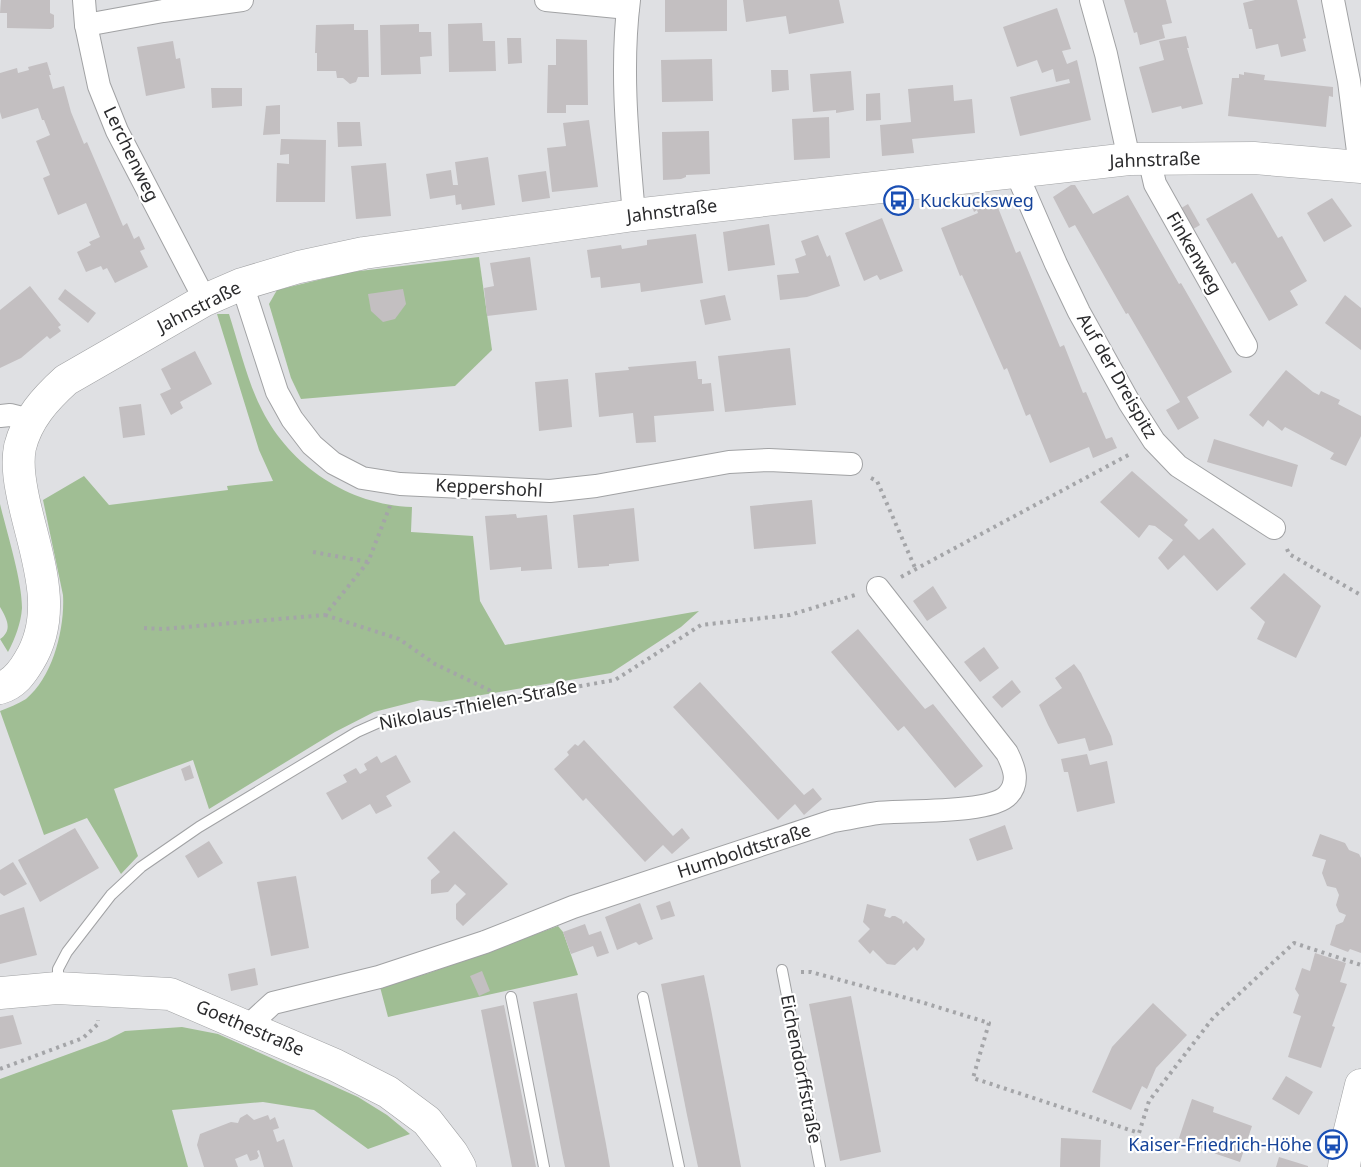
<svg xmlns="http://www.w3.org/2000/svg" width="1361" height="1167" font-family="'Noto Sans',sans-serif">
	<rect width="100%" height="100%" fill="#dfe0e3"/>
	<g fill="#a0be94">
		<polygon points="479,257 492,350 455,386 301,399 291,378 269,304 277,290 351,272"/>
		<path d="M 217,314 L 229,314 C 239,345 247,381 262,410 C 290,466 349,505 412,507 L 411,532 L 473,536 L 480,601 L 505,645 L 699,611 L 681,627 L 611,673 L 440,702 L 421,700 L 374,712 L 335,732 L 209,809 L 193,760 L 114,789 L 138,856 L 121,874 L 87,818 L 44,835 L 0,711 C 8,708 18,704 26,699 C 53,677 65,628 63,595 L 43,500 L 84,476 L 109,505 L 228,490 L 227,486 L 273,481 L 259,450 Z"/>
		<path d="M 0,504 C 7,533 22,580 22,608 C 21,623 15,639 8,652 L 0,639 C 13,630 7,619 0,607 Z"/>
		<polygon points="558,926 563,932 578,975 388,1017 380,987 429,973"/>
		<polygon points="182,1027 218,1034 358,1097 387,1115 410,1134 368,1149 314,1110 263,1102 172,1110 188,1167 0,1167 0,1079 107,1040 125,1031"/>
	</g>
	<g fill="#c3bfc1">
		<polygon points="1,0 50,0 50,13 54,15 54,27 51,29 7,28 7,13 0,13"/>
		<polygon points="665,0 727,0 727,31 665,32"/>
		<polygon points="743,0 839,0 844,23 789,34 786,16 746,22"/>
		<polygon points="1124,0 1166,0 1172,23 1162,25 1165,38 1140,45 1137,32 1134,33"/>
		<polygon points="1255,0 1297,0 1306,38 1303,39 1306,51 1281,57 1278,44 1256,49 1252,29 1249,29 1243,3"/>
		<polygon points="1057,8 1071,49 1062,51 1067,64 1077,60 1091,120 1020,136 1010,97 1070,83 1069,79 1056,82 1053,69 1042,73 1037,60 1017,67 1003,27"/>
		<polygon points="482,23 483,41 495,41 496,71 449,72 448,24"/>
		<polygon points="354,24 354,30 368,30 369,77 358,77 356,82 350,84 343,78 337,78 336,71 317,71 317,53 315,53 316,25"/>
		<polygon points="419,24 419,32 431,32 432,56 420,57 421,74 381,75 380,25"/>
		<polygon points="1186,36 1189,48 1187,48 1203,104 1182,109 1181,106 1152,113 1139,67 1164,60 1159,41"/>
		<polygon points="507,38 521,38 522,63 508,64"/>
		<polygon points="556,39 587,40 588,105 566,105 566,113 547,113 548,65 556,65"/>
		<polygon points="173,41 176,59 180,58 185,88 146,96 137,47"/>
		<polygon points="712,59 713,101 662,102 661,60"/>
		<polygon points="47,62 51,75 49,75 53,89 64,86 71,112 84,144 87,142 123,226 127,223 134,239 139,236 145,249 140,251 148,267 115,283 107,268 103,270 101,266 86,272 77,252 91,245 89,242 100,237 86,203 58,215 43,178 50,175 36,141 50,135 44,120 42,120 38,108 2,119 0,112 0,73 17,68 18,73 29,70 28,67"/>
		<polygon points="771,70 788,70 789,90 772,92"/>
		<polygon points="851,71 854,110 836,113 836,110 813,112 810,74"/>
		<polygon points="1244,72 1265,75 1264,80 1333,87 1333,97 1329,96 1326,127 1228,116 1232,78 1239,78 1239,74 1244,75"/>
		<polygon points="953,85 954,101 972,99 975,133 912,139 914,153 882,156 880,125 911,122 908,89"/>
		<polygon points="211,88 242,88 242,106 212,108"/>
		<polygon points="880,93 881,120 866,121 866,94"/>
		<polygon points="280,105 280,134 263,135 266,106"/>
		<polygon points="829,117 830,158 794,160 792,119"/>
		<polygon points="589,120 598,187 552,192 547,148 566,146 563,123"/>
		<polygon points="337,122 360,122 362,146 338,147"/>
		<polygon points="709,131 710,174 686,175 686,177 681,179 663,180 662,132"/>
		<polygon points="281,139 326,140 325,202 276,202 277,163 289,164 289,154 280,155"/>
		<polygon points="488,157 495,205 462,210 461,204 456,205 455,195 430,199 426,174 451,170 453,185 458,185 455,162"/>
		<polygon points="386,163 391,216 356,219 351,166"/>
		<polygon points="546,171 550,198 522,202 518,175"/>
		<polygon points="1071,185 1075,185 1093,214 1128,195 1179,284 1181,283 1232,372 1187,397 1199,418 1178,430 1166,410 1180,402 1128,313 1126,314 1075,225 1069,228 1053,197"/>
		<polygon points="1252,193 1278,238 1282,236 1307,281 1290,291 1298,305 1269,321 1235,262 1232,264 1206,219"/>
		<polygon points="993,195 1016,253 1020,251 1060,347 1064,345 1083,393 1086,392 1106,439 1112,437 1117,448 1093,458 1089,447 1050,463 1030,414 1026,416 1007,368 1004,370 962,275 960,276 941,228 978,213 977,210 974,212 969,198"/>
		<polygon points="1332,198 1352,226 1324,242 1307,213"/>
		<polygon points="1188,204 1200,225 1190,231 1178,210"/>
		<polygon points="882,218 903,271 880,280 877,275 864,281 845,233"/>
		<polygon points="769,224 775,265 728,271 723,232"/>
		<polygon points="696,234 703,283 641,292 640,283 601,288 600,277 591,278 587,250 621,245 622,249 635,247 647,245 647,240"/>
		<polygon points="818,235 827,257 830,255 840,286 807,297 780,300 777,275 799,273 795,259 806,255 801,241"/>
		<polygon points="530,257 537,310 487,316 484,288 494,286 490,263"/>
		<polygon points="30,286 61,325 58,327 61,331 50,339 47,336 21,358 0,368 0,310"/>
		<polygon points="65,289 96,313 88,323 58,299"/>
		<polygon points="403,289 406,304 395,319 383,322 371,311 368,294"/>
		<polygon points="725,295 731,320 705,325 700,300"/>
		<polygon points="1345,295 1361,308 1361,350 1325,323"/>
		<polygon points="790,348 796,405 725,412 718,356"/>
		<polygon points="195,351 212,384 180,402 183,408 171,415 160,394 171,389 161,369"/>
		<polygon points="696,361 698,379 702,379 702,384 711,383 714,411 654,416 656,442 636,443 633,413 599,417 595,373 629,370 628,367"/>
		<polygon points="1286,370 1313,392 1319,395 1321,391 1340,400 1338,404 1361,416 1361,436 1346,466 1330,459 1334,453 1285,427 1282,431 1268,420 1263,427 1249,415"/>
		<polygon points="568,379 572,427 539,431 535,382"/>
		<polygon points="141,404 145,435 123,438 119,407"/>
		<polygon points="1214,439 1298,465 1292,487 1207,462"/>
		<polygon points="1132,471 1188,520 1184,525 1199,540 1213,528 1246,564 1217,591 1184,555 1168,570 1158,558 1173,540 1155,526 1149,525 1139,538 1100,502"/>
		<polygon points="812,500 816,544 754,549 750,506"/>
		<polygon points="634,508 639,561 609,564 609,566 578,568 573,515"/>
		<polygon points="516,514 517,518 547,515 552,569 521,571 521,567 490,570 485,516"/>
		<polygon points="1284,573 1321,606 1296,658 1257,639 1265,622 1250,608"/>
		<polygon points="933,586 947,608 927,621 913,601"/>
		<polygon points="858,629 925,709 933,704 983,766 955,788 904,726 898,731 831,652"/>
		<polygon points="984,647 999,668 980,682 964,662"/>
		<polygon points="1074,664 1081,673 1111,736 1113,745 1089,751 1085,738 1058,744 1048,725 1039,705 1062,688 1055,678"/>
		<polygon points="1012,680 1021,692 1002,708 992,697"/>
		<polygon points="700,682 804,795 813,788 822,799 804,815 795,804 778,820 673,707"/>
		<polygon points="584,740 673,836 682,828 690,838 672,854 663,845 645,862 586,798 583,801 554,769 569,755 567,752 575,744 578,746"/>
		<polygon points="1087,754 1090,765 1107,761 1115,803 1077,812 1068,772 1064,772 1061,759"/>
		<polygon points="396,755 411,782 386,796 392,806 376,814 370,804 342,820 326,793 347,782 343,775 356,768 360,774 367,770 364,764 377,756 381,763"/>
		<polygon points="190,765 194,778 185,781 181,769"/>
		<polygon points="1005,825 1013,849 977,861 969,839"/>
		<polygon points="75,828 99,868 40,902 18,860"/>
		<polygon points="454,831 508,884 463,926 456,919 456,904 466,894 455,884 448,892 431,894 431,880 440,872 427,858"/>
		<polygon points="1320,834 1345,843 1349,850 1359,854 1361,858 1361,953 1350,949 1348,952 1330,945 1336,925 1343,922 1346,915 1339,912 1336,905 1339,895 1336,888 1327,886 1322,873 1326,860 1312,856"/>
		<polygon points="209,841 223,863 198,878 185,856"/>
		<polygon points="13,862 27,884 4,896 0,893 0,870"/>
		<polygon points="296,876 309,948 271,956 257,882"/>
		<polygon points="670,901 675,916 661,920 656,906"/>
		<polygon points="640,903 653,939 639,945 636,942 617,950 605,917"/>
		<polygon points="867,904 886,909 884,916 890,918 892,916 895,916 902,920 903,924 906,921 925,939 923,944 917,951 914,947 895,965 887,964 873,950 870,954 858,941 870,929 863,922"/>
		<polygon points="24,907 37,955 0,964 0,915"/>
		<polygon points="585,924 589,935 601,931 609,953 597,957 593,946 571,954 563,932"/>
		<polygon points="1315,953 1346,963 1340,982 1347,984 1332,1026 1335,1027 1321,1068 1288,1057 1301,1016 1293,1013 1299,995 1295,989 1302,968 1310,971"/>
		<polygon points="255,968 258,985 231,991 228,974"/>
		<polygon points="482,971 490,991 479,996 470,976"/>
		<polygon points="704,975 711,1009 741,1167 698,1167 687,1115 661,984"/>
		<polygon points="577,993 606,1144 610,1167 565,1167 562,1153 533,1002"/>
		<polygon points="851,996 881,1152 840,1161 809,1004"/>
		<polygon points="1153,1003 1187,1035 1156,1068 1147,1089 1142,1086 1131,1110 1092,1092 1112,1047"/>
		<polygon points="504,1005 536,1167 512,1167 481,1010"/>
		<polygon points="13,1015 22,1044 0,1049 0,1017"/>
		<polygon points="1286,1076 1313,1092 1299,1115 1272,1099"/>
		<polygon points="1192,1099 1214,1107 1213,1112 1252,1126 1240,1162 1178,1141"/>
		<polygon points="247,1114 254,1120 268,1115 270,1120 275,1117 279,1128 273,1130 277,1142 284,1139 293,1167 264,1167 259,1150 257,1151 259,1156 257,1159 250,1161 247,1154 235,1159 238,1167 204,1167 197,1145 200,1134 231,1122 238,1123 240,1118"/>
		<polygon points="1061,1138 1101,1140 1100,1167 1060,1167"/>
		<polygon points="1279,1157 1308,1166 1308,1167 1276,1167"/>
	</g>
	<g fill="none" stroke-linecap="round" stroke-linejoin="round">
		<defs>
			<g id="lane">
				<polyline points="782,970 820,1167"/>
				<polyline points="58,984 58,969 67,952 111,895 141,867 199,827 357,732 384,720"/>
				<polyline points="511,997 544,1167"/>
				<polyline points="643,997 679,1167"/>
			</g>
			<g id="street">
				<polyline points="84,0 86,25 99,86 117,131 205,300"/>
				<polyline points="546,0 628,8"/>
				<path d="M 629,0 C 620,71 628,144 634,215"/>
				<polyline points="1091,0 1106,54 1129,159"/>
				<polyline points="1333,0 1349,81 1360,167"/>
				<polyline points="86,25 163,11 242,0"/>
				<polyline points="1149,158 1155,184 1246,346"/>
				<polyline points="1016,172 1056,264 1079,312 1129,402 1154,441 1178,466 1274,528"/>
				<polyline points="242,284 277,392 292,419 312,445 333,463 362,478 400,484 550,491 596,486 729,462 769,460 851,464"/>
				<polyline points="0,416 10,415 30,420"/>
				<path d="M 248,1026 L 273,1003 L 379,977 L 485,942 L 573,907 L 833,821 C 848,819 863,815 878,813 C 905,810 991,814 1008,795 C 1020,782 1014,767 1007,753 L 878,588"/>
			</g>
			<g id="secondary">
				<path d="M 0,688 C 14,684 22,673 29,661 C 62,608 32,547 22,492 C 19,477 17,462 20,447 C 27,419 45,399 66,380 L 205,300 L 242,284 L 299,267 L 364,253 L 634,215 L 1129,159 L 1254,158 L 1361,167"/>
				<polyline points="0,993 57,988 170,994 335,1065 388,1092 427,1121 452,1153 460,1167"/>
				<polyline points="1344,1167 1348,1138 1361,1085"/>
			</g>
		</defs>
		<use href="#lane" stroke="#a1a2a4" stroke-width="12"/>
		<use href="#street" stroke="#a1a2a4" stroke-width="24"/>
		<use href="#secondary" stroke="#a1a2a4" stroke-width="33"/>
		<g stroke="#a4a5a8" stroke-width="4" stroke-dasharray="3 4.5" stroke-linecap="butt">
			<polyline points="871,478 877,481 916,570"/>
			<polyline points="1287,549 1289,554 1361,595"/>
			<polyline points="313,552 368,562"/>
			<polyline points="901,577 1132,453"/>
			<polyline points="325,615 399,639 435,664 489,690 495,700"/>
			<polyline points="144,628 163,629 325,615 368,562 390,506"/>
			<polyline points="402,717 615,680 701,625 790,615 855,595"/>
			<polyline points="801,972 811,972 921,1002 989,1023 973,1078 1139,1133 1149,1101 1213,1018 1294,943 1361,965"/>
			<polyline points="0,1069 83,1038 98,1024 98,1020"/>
		</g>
		<use href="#lane" stroke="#fff" stroke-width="10"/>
		<use href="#street" stroke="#fff" stroke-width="22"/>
		<use href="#secondary" stroke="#fff" stroke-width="32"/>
	</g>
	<defs>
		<symbol id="bus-ring" viewBox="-11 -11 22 22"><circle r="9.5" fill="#fff" stroke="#1a4fb4" stroke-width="1.5"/><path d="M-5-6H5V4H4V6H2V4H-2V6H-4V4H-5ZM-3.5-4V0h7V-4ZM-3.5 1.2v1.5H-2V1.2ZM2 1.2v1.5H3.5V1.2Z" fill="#1a4fb4"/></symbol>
	</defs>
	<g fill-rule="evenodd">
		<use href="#bus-ring" x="882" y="184" width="33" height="33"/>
		<use href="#bus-ring" x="1316" y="1128" width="33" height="33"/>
	</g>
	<g text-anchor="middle" stroke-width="4.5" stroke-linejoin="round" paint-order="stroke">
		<g font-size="18" fill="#2b2b2d" stroke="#fff">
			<text transform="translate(131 154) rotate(64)" y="6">Lerchenweg</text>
			<text transform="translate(1155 160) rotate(-2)" y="6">Jahnstraße</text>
			<text transform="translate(672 211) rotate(-7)" y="6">Jahnstraße</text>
			<text transform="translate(1194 253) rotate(60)" y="6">Finkenweg</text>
			<text transform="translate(199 307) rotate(-27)" y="6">Jahnstraße</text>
			<text transform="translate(1117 376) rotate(60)" y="6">Auf der Dreispitz</text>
			<text transform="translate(489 488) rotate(3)" y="6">Keppershohl</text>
			<text transform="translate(478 705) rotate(-11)" y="6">Nikolaus-Thielen-Straße</text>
			<text transform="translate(744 851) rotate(-18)" y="6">Humboldtstraße</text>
			<text transform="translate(250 1028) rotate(23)" y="6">Goethestraße</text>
			<text transform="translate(801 1069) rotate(79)" y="6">Eichendorffstraße</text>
		</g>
		<g font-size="18" fill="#164399" stroke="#fff" text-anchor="start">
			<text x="920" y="207">Kuckucksweg</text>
			<text x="1312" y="1151" text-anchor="end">Kaiser-Friedrich-Höhe</text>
		</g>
	</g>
</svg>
